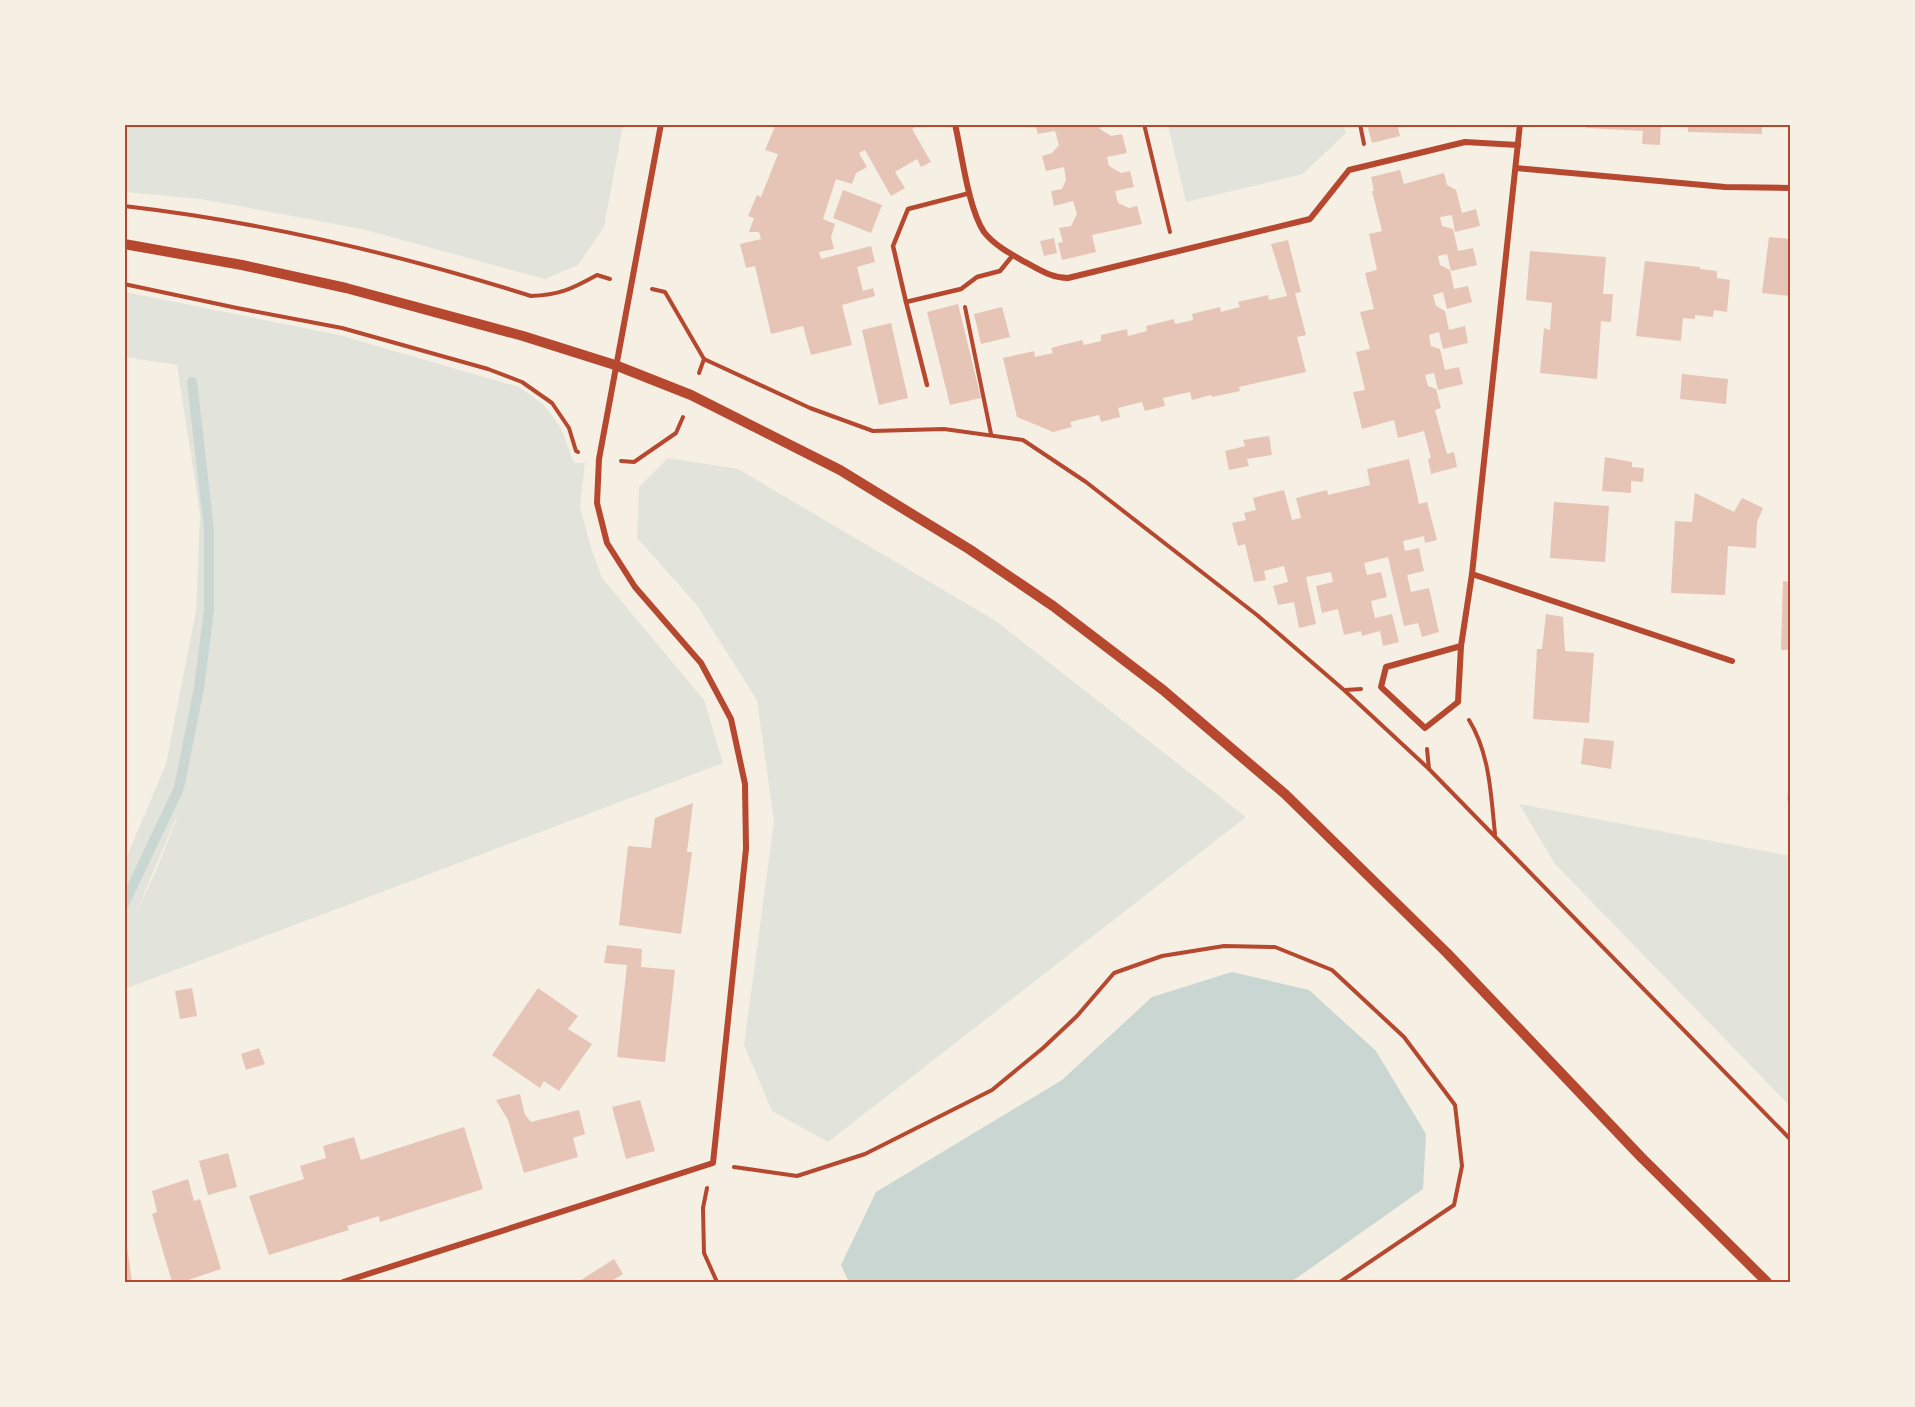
<svg xmlns="http://www.w3.org/2000/svg" width="1915" height="1407" font-family="'PT Sans',sans-serif">
	<rect width="100%" height="100%" fill="#f6efe4"/>
	<g fill="#e2e4dc" fill-rule="evenodd">
		<polygon points="1344,124 1346,133 1303,174 1186,202 1168,125"/>
		<polygon points="124,125 125,124 623,125 604,227 578,265 545,279 362,229 200,199 125,192"/>
		<path d="M 125,292 L 339,335 L 519,387 L 544,405 L 561,428 L 574,463 L 585,463 L 580,507 L 591,548 L 602,578 L 704,700 L 723,763 L 125,989 L 125,861 L 166,764 L 196,611 L 200,514 L 177,365 L 125,357 ZM 177,818 L 155,873 L 136,913 L 176,818 Z"/>
		<polygon points="668,458 738,469 996,621 1246,817 828,1142 772,1111 744,1045 774,821 757,700 696,604 637,538 639,487"/>
		<polygon points="1519,804 1790,856 1790,1106 1555,864"/>
	</g>
	<polygon fill="#c9d6d2" points="1232,972 1309,990 1376,1051 1426,1134 1423,1189 1291,1282 849,1282 841,1265 876,1192 1062,1080 1152,997"/>
	<g fill="none" stroke-linecap="round" stroke-linejoin="round">
		<polyline stroke="#c9d6d2" stroke-width="10" points="124,904 179,788 199,688 209,610 209,530 192,382"/>
	</g>
	<g fill="#e6c5b7">
		<polygon points="776,124 919,124 912,129 931,162 921,167 917,159 895,172 905,188 891,196 865,150 859,153 867,167 856,173 852,184 836,179 823,219 835,224 831,237 834,249 819,252 821,259 871,246 875,262 857,267 863,291 873,288 875,296 842,305 852,345 811,355 803,326 771,334 755,266 746,268 740,244 761,239 759,232 749,232 754,218 748,216 757,195 761,197 778,154 765,150"/>
		<polygon points="1035,124 1099,124 1100,129 1111,136 1122,134 1127,153 1107,157 1109,166 1121,173 1130,171 1134,187 1115,191 1118,203 1129,208 1137,206 1142,224 1092,235 1096,252 1062,260 1058,243 1063,242 1059,228 1071,226 1077,214 1073,201 1054,206 1051,191 1062,189 1066,180 1064,167 1046,171 1042,156 1052,153 1059,145 1055,131 1038,134"/>
		<polygon points="1367,124 1397,124 1400,136 1372,143"/>
		<polygon points="1588,124 1661,124 1660,145 1642,144 1643,131 1587,128"/>
		<polygon points="1688,124 1762,124 1762,134 1688,132"/>
		<polygon points="1400,170 1404,184 1444,173 1447,185 1456,190 1462,213 1476,209 1480,226 1455,232 1452,215 1440,217 1442,226 1453,229 1458,251 1473,248 1477,265 1451,271 1447,254 1438,256 1440,265 1450,270 1454,289 1468,286 1472,302 1447,309 1443,292 1433,295 1436,306 1445,311 1449,330 1465,326 1468,343 1443,349 1439,332 1429,335 1431,346 1440,349 1445,370 1459,367 1463,384 1438,390 1434,373 1425,375 1428,386 1436,389 1441,408 1435,410 1447,454 1454,452 1457,467 1431,474 1428,459 1431,458 1424,431 1398,438 1394,420 1362,429 1353,392 1365,390 1356,352 1370,349 1360,312 1374,309 1365,273 1377,270 1369,234 1382,231 1372,191 1374,191 1371,177"/>
		<polygon points="843,190 882,205 871,233 833,218"/>
		<polygon points="1769,237 1790,239 1790,296 1762,293"/>
		<polygon points="1054,238 1057,253 1044,256 1040,241"/>
		<polygon points="1288,240 1301,292 1295,293 1306,335 1297,337 1306,372 1239,387 1240,391 1212,397 1211,395 1192,400 1190,392 1163,398 1165,406 1145,411 1142,402 1118,408 1120,417 1101,422 1099,415 1070,422 1072,427 1053,432 1017,417 1003,358 1034,351 1035,357 1053,353 1051,348 1082,340 1084,345 1101,341 1101,335 1127,329 1128,336 1147,331 1146,326 1174,319 1175,324 1193,320 1192,314 1220,307 1221,312 1240,307 1238,302 1268,295 1269,300 1287,296 1271,244"/>
		<polygon points="1530,251 1606,257 1603,294 1613,294 1611,322 1601,321 1597,379 1540,373 1544,328 1550,330 1552,303 1526,300"/>
		<polygon points="1645,261 1700,267 1700,269 1717,271 1717,278 1730,280 1727,312 1714,310 1713,317 1695,315 1695,319 1683,318 1681,341 1636,336"/>
		<polygon points="958,304 981,398 950,405 927,312"/>
		<polygon points="1002,307 1010,337 981,344 974,314"/>
		<polygon points="891,323 908,398 879,405 862,330"/>
		<polygon points="1682,374 1728,379 1726,404 1680,399"/>
		<polygon points="1269,436 1272,455 1247,459 1249,466 1229,470 1225,451 1245,446 1243,440"/>
		<polygon points="1605,457 1632,462 1632,467 1644,468 1643,482 1631,481 1631,493 1602,491"/>
		<polygon points="1409,459 1419,504 1427,502 1437,540 1425,543 1424,536 1403,541 1405,551 1419,548 1424,571 1407,575 1411,592 1429,588 1439,632 1422,637 1418,623 1404,626 1388,557 1364,563 1367,575 1381,572 1387,597 1371,601 1375,618 1392,614 1399,642 1383,646 1380,631 1362,636 1361,631 1344,635 1338,609 1322,613 1316,586 1333,582 1331,572 1306,577 1316,624 1299,628 1294,602 1278,605 1273,586 1288,582 1284,566 1264,571 1266,580 1254,582 1245,544 1238,546 1232,523 1246,520 1244,513 1256,510 1253,498 1284,490 1292,520 1301,518 1296,498 1327,490 1328,495 1370,485 1367,469"/>
		<polygon points="1695,493 1734,512 1742,498 1763,508 1757,522 1756,548 1728,546 1725,595 1671,593 1675,521 1692,522"/>
		<polygon points="1554,502 1609,506 1605,562 1550,558"/>
		<polygon points="1783,581 1790,582 1790,650 1781,650"/>
		<polygon points="1546,614 1563,617 1565,651 1594,653 1589,723 1533,719 1537,649 1542,649"/>
		<polygon points="1584,738 1614,741 1611,769 1581,764"/>
		<polygon points="1789,779 1790,779 1790,801 1787,801"/>
		<polygon points="693,803 687,852 692,852 681,934 619,925 628,846 651,848 655,818"/>
		<polygon points="607,945 642,949 641,967 675,970 665,1062 617,1057 627,965 604,963"/>
		<polygon points="192,988 197,1016 180,1019 175,991"/>
		<polygon points="538,988 578,1016 568,1029 592,1044 559,1091 544,1081 540,1088 492,1055"/>
		<polygon points="259,1048 265,1064 246,1070 241,1054"/>
		<polygon points="520,1094 525,1115 531,1122 579,1110 585,1134 573,1138 578,1157 524,1173 508,1120 496,1100"/>
		<polygon points="640,1100 655,1151 626,1159 612,1107"/>
		<polygon points="464,1127 483,1189 380,1222 379,1216 347,1226 349,1230 269,1255 249,1196 304,1179 300,1166 326,1158 323,1146 354,1137 361,1160"/>
		<polygon points="228,1153 237,1187 208,1195 199,1161"/>
		<polygon points="188,1179 194,1201 200,1199 221,1269 182,1282 172,1282 152,1214 157,1212 152,1191"/>
		<polygon points="124,1238 126,1238 132,1282 124,1282"/>
		<polygon points="614,1259 623,1274 610,1282 578,1282"/>
	</g>
	<g fill="none" stroke-linecap="round" stroke-linejoin="round">
		<g stroke="#b5482f" stroke-width="4">
			<polyline points="1144,124 1170,232"/>
			<polyline points="1360,124 1364,144"/>
			<path d="M 124,206 C 263,222 398,254 531,296 C 559,295 572,289 597,275 L 610,279"/>
			<polyline points="124,284 237,308 342,328 488,369 522,382 552,403 569,428 576,451 578,452"/>
			<polyline points="652,289 665,292 704,359 810,408 873,431 944,429 1023,440 1086,482 1257,615 1344,690 1429,769 1790,1139"/>
			<polyline points="965,307 991,434"/>
			<polyline points="699,373 704,359"/>
			<polyline points="621,461 634,462 676,433 683,417"/>
			<polyline points="1345,690 1361,689"/>
			<path d="M 1469,720 C 1490,754 1491,796 1495,834"/>
			<polyline points="1427,749 1429,769"/>
			<polyline points="734,1167 797,1176 865,1154 992,1090 1043,1048 1077,1016 1114,973 1162,956 1224,946 1275,947 1332,970 1404,1037 1455,1105 1462,1166 1454,1205 1340,1282"/>
			<polyline points="707,1188 703,1208 704,1253 717,1282"/>
		</g>
		<g stroke="#b5482f" stroke-width="4.5">
			<polyline points="970,193 908,209 893,246 906,302 961,289 977,277 1000,271 1013,255"/>
			<polyline points="906,302 927,385"/>
		</g>
		<g stroke="#b5482f" stroke-width="6">
			<path d="M 955,124 C 962,154 968,208 984,232 C 994,245 1011,254 1025,262 C 1039,269 1051,278 1068,278 L 1310,219 L 1349,170 L 1465,142 L 1518,145"/>
			<polyline points="1516,168 1725,187 1790,188"/>
			<polyline points="1472,574 1732,661"/>
			<polyline points="1461,646 1386,667 1381,687 1425,728 1458,702 1461,646 1472,574 1520,124"/>
			<polyline points="343,1282 713,1163 746,849 745,784 731,719 701,663 635,587 607,543 597,503 599,459 661,124"/>
		</g>
		<polyline stroke="#b5482f" stroke-width="10" points="124,244 242,265 346,288 523,336 615,365 691,395 840,470 969,549 1053,606 1163,690 1285,794 1447,953 1641,1157 1767,1282"/>
	</g>
	<rect width="1915" height="1407" fill="none" stroke="#f6efe4" stroke-width="252"/>
	<rect x="126" y="126" width="1663" height="1155" fill="none" stroke="#b5482f" stroke-width="2"/>
</svg>
